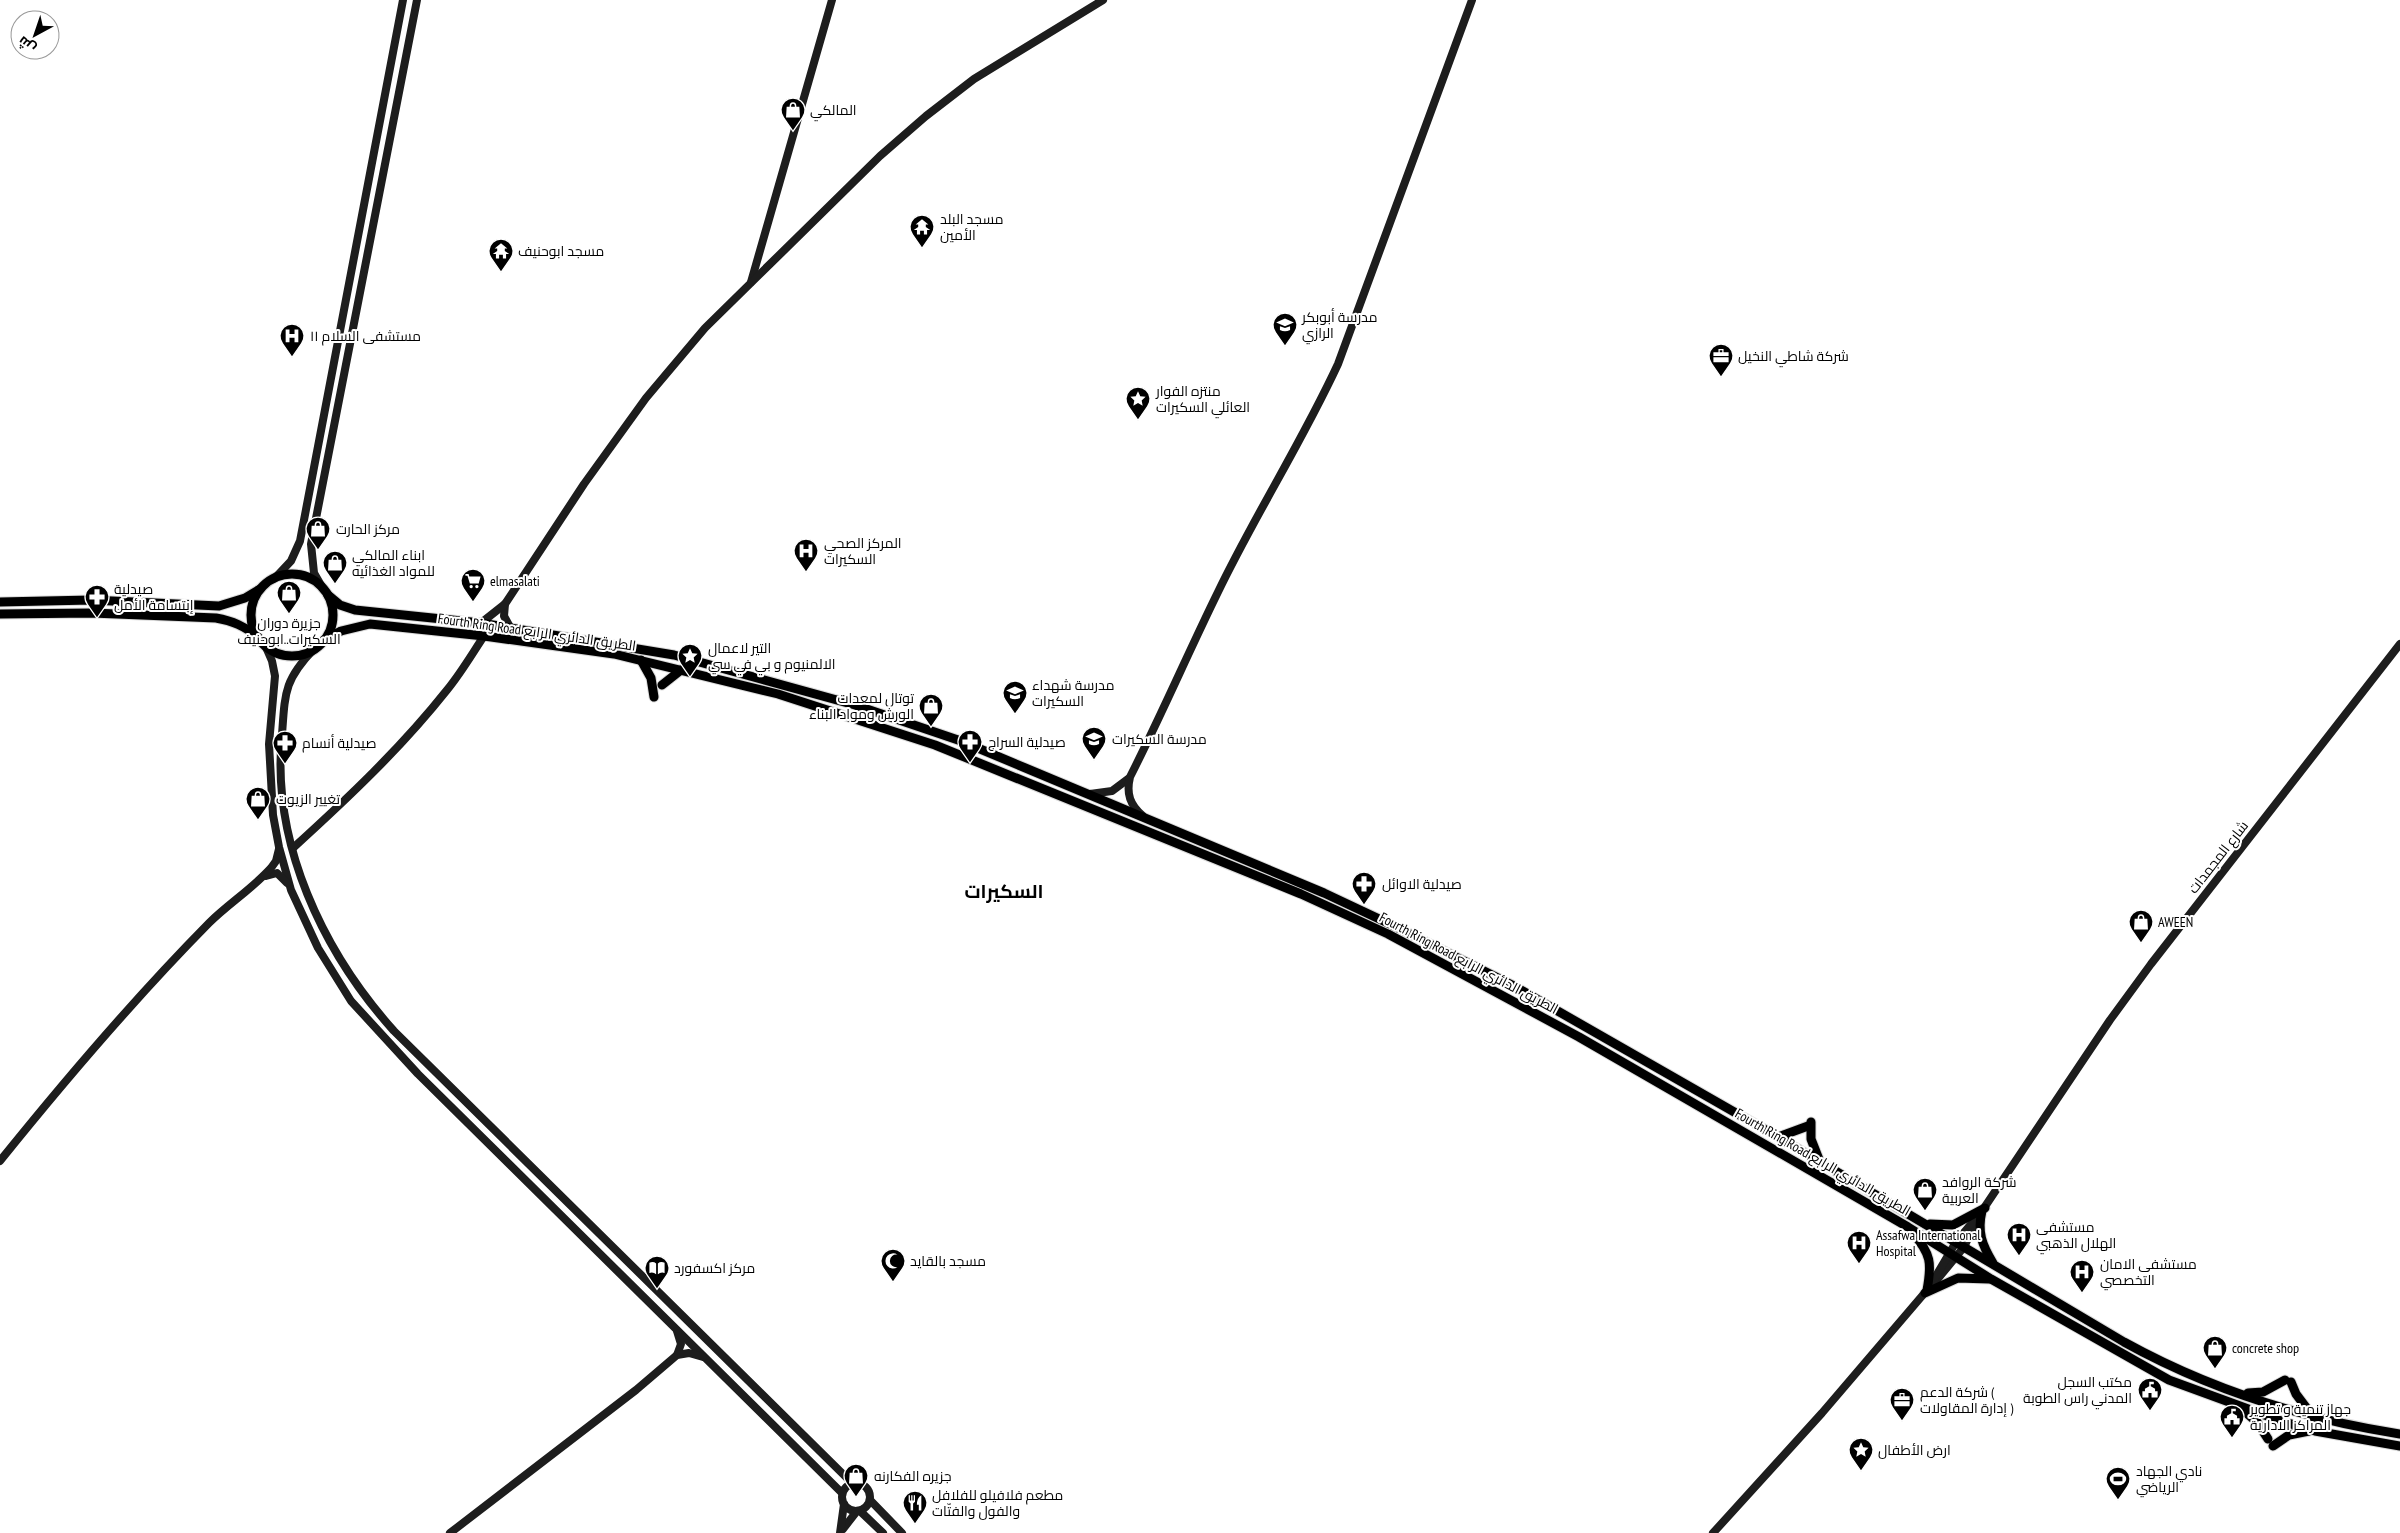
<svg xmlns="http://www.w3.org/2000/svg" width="2400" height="1533" font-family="'PT Sans Narrow',Cairo,sans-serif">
	<rect width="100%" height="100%" fill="#fff"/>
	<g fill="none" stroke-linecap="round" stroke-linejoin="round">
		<defs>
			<g id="primary">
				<circle cx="292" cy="615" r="41"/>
				<path d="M 328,595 L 340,605 L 355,610 L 481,623 L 674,655 L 855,705 L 961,741 L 1324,893 L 1392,925 L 1514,986 L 1778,1137 L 2124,1342 C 2209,1389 2304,1419 2400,1434"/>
				<polyline points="0,602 91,600 219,606 245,598 260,589"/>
				<path d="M 0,614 L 92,613 L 216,618 C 233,621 244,626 258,637"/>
				<polyline points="324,640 341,631 370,624 484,636 614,654 778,694 935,745 1301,894 1388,934 1579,1037 1908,1227 1991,1279 2169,1380 2281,1421 2315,1431 2400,1446"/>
				<polyline points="641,660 651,678 654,697"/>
				<polyline points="662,685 681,670"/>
				<polyline points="1811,1122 1811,1139 1820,1162"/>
				<polyline points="1778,1137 1808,1126"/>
				<path d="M 1982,1211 C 1977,1232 1982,1245 1993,1263"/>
				<polyline points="1930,1224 1953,1225 1985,1208"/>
				<path d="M 1913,1233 C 1931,1254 1932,1263 1927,1290"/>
				<polyline points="1925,1293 1958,1278 1989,1279"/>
				<polyline points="2291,1382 2296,1394 2314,1418"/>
				<polyline points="2248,1393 2263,1392 2285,1380"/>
				<polyline points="2243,1410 2257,1422 2268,1439"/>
				<polyline points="2273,1446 2289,1435 2309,1431"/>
			</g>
		</defs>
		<use href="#primary" stroke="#dbdbdb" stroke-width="11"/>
		<g stroke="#1d1d1d" stroke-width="8">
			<polyline points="751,282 832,0"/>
			<polyline points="275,578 291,561 300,541 403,0"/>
			<polyline points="322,587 314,573 311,544 417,0"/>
			<polyline points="505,604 504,616 510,627"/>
			<polyline points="481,623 505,604 584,484 646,398 705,328 880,156 926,116 974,79 1103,0"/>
			<polyline points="265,645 272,661 275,676 269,744 273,815 279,847 291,890 318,948 351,1001 418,1074 842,1493"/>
			<path d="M 314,649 C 284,680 285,693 282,735 C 271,843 323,952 394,1031 L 852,1483"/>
			<polyline points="1090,794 1112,791 1128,779"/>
			<path d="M 1143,816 C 1130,805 1126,794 1130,777 C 1161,716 1188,653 1218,592 C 1255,515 1302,442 1338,364 L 1472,0"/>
			<path d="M 293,848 C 348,798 401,748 447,690 C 461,673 472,654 484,636"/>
			<polyline points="266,876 277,873 287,883"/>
			<path d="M 0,1161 C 66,1079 135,998 209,923 C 228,904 252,889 271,868 L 276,861 L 279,849"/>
			<polyline points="1936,1281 1964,1247 1976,1222"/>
			<polyline points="1930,1286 1956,1242 1982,1211 2110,1020 2151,964 2400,644"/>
			<polyline points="677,1331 681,1344 677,1355"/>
			<circle cx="856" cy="1497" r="14"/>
			<polyline points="870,1500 902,1533"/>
			<polyline points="860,1511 883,1533"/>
			<polyline points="843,1529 857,1511"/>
			<polyline points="450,1533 636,1390 677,1355 689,1353 703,1357"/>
			<polyline points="840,1533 844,1504"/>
			<polyline points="1713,1533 1822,1413 1928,1289"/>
		</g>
		<use href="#primary" stroke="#000" stroke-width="9"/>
	</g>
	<defs>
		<symbol id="shop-pin" viewBox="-11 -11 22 30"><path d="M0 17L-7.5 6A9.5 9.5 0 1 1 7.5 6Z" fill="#000" stroke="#fff"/><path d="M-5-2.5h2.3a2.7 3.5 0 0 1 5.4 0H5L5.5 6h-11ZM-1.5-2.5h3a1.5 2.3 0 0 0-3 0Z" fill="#fff"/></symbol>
		<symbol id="temple-pin" viewBox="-11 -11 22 30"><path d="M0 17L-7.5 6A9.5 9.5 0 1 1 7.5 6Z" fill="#000" stroke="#fff"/><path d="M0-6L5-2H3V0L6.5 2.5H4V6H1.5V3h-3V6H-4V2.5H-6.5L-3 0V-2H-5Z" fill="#fff"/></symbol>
		<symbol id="school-pin" viewBox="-11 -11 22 30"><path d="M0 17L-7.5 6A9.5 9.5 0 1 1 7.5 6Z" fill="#000" stroke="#fff"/><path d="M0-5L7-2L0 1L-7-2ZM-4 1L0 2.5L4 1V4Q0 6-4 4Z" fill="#fff"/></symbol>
		<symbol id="hospital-pin" viewBox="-11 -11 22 30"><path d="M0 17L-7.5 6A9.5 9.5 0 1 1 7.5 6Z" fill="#000" stroke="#fff"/><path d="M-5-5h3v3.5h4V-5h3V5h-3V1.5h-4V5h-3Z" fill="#fff"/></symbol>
		<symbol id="office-pin" viewBox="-11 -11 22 30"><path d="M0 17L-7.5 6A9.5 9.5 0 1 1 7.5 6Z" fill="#000" stroke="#fff"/><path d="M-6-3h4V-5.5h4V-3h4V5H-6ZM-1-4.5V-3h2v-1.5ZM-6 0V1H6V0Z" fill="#fff"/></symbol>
		<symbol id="sight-pin" viewBox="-11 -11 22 30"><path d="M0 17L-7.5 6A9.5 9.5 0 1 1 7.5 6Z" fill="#000" stroke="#fff"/><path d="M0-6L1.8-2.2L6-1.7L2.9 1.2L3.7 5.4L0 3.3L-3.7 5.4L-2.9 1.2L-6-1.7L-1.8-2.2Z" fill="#fff"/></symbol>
		<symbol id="supermarket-pin" viewBox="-11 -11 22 30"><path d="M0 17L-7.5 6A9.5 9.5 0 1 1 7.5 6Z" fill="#000" stroke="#fff"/><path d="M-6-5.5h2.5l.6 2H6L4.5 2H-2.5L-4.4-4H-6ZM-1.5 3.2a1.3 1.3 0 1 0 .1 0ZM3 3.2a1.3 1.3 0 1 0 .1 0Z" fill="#fff"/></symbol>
		<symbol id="pharmacy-pin" viewBox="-11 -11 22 30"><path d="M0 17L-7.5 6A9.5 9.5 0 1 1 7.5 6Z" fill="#000" stroke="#fff"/><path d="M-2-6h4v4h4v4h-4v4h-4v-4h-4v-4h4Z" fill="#fff"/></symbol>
		<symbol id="mosque-pin" viewBox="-11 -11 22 30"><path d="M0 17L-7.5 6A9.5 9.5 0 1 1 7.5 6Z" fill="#000" stroke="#fff"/><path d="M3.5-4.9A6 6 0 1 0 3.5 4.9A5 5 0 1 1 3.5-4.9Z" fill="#fff"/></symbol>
		<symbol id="library-pin" viewBox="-11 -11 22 30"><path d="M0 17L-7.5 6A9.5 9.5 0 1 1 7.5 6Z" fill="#000" stroke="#fff"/><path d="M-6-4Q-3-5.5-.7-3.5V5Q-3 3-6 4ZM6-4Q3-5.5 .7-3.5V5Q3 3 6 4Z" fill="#fff"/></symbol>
		<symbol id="civic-pin" viewBox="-11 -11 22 30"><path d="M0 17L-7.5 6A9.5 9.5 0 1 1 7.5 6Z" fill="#000" stroke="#fff"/><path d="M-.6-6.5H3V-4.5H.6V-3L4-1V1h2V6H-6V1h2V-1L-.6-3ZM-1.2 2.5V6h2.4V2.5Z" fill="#fff"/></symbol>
		<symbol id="stadium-pin" viewBox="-11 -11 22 30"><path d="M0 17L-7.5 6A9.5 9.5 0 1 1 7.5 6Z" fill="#000" stroke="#fff"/><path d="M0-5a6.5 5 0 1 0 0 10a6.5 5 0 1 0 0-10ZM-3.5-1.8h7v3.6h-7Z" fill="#fff"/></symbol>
		<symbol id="restaurant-pin" viewBox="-11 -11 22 30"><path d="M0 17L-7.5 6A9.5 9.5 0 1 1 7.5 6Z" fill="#000" stroke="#fff"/><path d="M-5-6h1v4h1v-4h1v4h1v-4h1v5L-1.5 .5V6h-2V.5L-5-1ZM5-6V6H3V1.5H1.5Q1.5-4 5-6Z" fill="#fff"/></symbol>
	</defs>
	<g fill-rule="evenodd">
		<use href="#shop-pin" x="779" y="96" width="28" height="38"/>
		<use href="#temple-pin" x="908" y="213" width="28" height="38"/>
		<use href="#temple-pin" x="487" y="237" width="28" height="38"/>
		<use href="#school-pin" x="1271" y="311" width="28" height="38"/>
		<use href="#hospital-pin" x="278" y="322" width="28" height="38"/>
		<use href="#office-pin" x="1707" y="342" width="28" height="38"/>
		<use href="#sight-pin" x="1124" y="385" width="28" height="38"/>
		<use href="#shop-pin" x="304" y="515" width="28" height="38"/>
		<use href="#hospital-pin" x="792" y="537" width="28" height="38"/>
		<use href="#shop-pin" x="321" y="549" width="28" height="38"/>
		<use href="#supermarket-pin" x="459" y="567" width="28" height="38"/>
		<use href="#shop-pin" x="275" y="579" width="28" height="38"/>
		<use href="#pharmacy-pin" x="83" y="583" width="28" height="38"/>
		<use href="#sight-pin" x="676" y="642" width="28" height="38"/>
		<use href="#school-pin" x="1001" y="679" width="28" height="38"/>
		<use href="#shop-pin" x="917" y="692" width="28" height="38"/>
		<use href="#school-pin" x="1080" y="725" width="28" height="38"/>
		<use href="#pharmacy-pin" x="956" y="728" width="28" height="38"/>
		<use href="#pharmacy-pin" x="271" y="729" width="28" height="38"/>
		<use href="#shop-pin" x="244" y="785" width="28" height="38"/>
		<use href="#pharmacy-pin" x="1350" y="870" width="28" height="38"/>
		<use href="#shop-pin" x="2127" y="908" width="28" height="38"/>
		<use href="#shop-pin" x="1911" y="1176" width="28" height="38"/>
		<use href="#hospital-pin" x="2005" y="1221" width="28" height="38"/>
		<use href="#hospital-pin" x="1845" y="1229" width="28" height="38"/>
		<use href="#mosque-pin" x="879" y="1247" width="28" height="38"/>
		<use href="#library-pin" x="643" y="1254" width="28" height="38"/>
		<use href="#hospital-pin" x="2068" y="1258" width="28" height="38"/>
		<use href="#shop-pin" x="2201" y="1334" width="28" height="38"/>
		<use href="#civic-pin" x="2136" y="1376" width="28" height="38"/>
		<use href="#office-pin" x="1888" y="1386" width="28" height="38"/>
		<use href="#civic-pin" x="2218" y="1403" width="28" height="38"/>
		<use href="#sight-pin" x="1847" y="1436" width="28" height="38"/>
		<use href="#shop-pin" x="842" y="1462" width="28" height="38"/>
		<use href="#stadium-pin" x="2104" y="1465" width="28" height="38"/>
		<use href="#restaurant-pin" x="901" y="1489" width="28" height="38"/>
	</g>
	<g text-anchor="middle" stroke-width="4" stroke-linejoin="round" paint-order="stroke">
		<g font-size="14" fill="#000" stroke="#fff" text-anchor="start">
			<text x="810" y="115">المالكي</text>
			<text x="940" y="224">مسجد البلد<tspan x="940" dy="16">الأمين</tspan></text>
			<text x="518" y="256">مسجد ابوحنيف</text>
			<text x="1302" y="322">مدرسة أبوبكر<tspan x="1302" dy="16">الرازي</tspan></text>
			<text x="310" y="341">مستشفى السلام ١١</text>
			<text x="1738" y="361">شركة شاطي النخيل</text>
			<text x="1156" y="396">منتزه الفوار<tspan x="1156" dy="16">العائلي السكيرات</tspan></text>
			<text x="336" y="534">مركز الحارت</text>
			<text x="824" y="548">المركز الصحي<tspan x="824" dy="16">السكيرات</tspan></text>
			<text x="352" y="560">ابناء المالكي<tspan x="352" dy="16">للمواد الغذائيه</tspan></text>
			<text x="490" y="586">elmasalati</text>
			<text x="114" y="594">صيدلية<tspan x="114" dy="16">إبتسامة الأمل</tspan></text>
			<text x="289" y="628" text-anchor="middle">جزيرة دوران<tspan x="289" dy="16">السكيرات..ابوحنيف</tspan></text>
			<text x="708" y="653">التير لاعمال<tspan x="708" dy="16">الالمنيوم و بي في سي</tspan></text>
			<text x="1032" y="690">مدرسة شهداء<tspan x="1032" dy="16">السكيرات</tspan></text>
			<text x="914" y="703" text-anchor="end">توتال لمعدات<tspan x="914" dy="16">الورش ومواد البناء</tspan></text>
			<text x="1112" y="744">مدرسة السكيرات</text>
			<text x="988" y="747">صيدلية السراج</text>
			<text x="302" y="748">صيدلية أنسام</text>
			<text x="276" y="804">تغيير الزيوت</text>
			<text x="1382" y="889">صيدلية الاوائل</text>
			<text x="2158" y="927">AWEEN</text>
			<text x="1942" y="1187">شركة الروافد<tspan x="1942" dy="16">العربية</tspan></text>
			<text x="2036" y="1232">مستشفى<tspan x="2036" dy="16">الهلال الذهبي</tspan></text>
			<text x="1876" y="1240">Assafwa International<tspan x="1876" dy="16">Hospital</tspan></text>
			<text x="910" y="1266">مسجد بالقايد</text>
			<text x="2100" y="1269">مستشفى الامان<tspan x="2100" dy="16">التخصصي</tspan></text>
			<text x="674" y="1273">مركز اكسفورد</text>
			<text x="2232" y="1353">concrete shop</text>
			<text x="2132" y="1387" text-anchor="end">مكتب السجل<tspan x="2132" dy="16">المدني راس الطوبة</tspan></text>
			<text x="1920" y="1397">شركة الدعم (<tspan x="1920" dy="16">إدارة المقاولات )</tspan></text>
			<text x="2250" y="1414">جهاز تنمية و تطوير<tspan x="2250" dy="16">المراكز الادارية</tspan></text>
			<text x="1878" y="1455">ارض الأطفال</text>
			<text x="2136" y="1476">نادي الجهاد<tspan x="2136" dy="16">الرياضي</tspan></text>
			<text x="874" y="1481">جزيره الفكارنه</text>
			<text x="932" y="1500">مطعم فلافيلو للفلافل<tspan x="932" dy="16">والفول والفتّات</tspan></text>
		</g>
		<g font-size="14" fill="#000" stroke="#fff">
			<text transform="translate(537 632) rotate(8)" y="5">Fourth Ring Road الطريق الدائري الرابع</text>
			<text transform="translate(2218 857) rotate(-52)" y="5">شارع المجمدات</text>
			<text transform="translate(1469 963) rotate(28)" y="5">Fourth Ring Road الطريق الدائري الرابع</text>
			<text transform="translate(1823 1162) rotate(30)" y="5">Fourth Ring Road الطريق الدائري الرابع</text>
		</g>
		<g font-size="19" font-weight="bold" fill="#000" stroke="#fff">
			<text x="1004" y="898">السكيرات</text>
		</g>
	</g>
	<g transform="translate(35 35) rotate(220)"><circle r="24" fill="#ffffff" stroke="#999999"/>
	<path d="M0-4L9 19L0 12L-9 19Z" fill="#000000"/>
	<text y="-8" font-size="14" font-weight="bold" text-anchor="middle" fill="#000000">ش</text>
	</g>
</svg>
